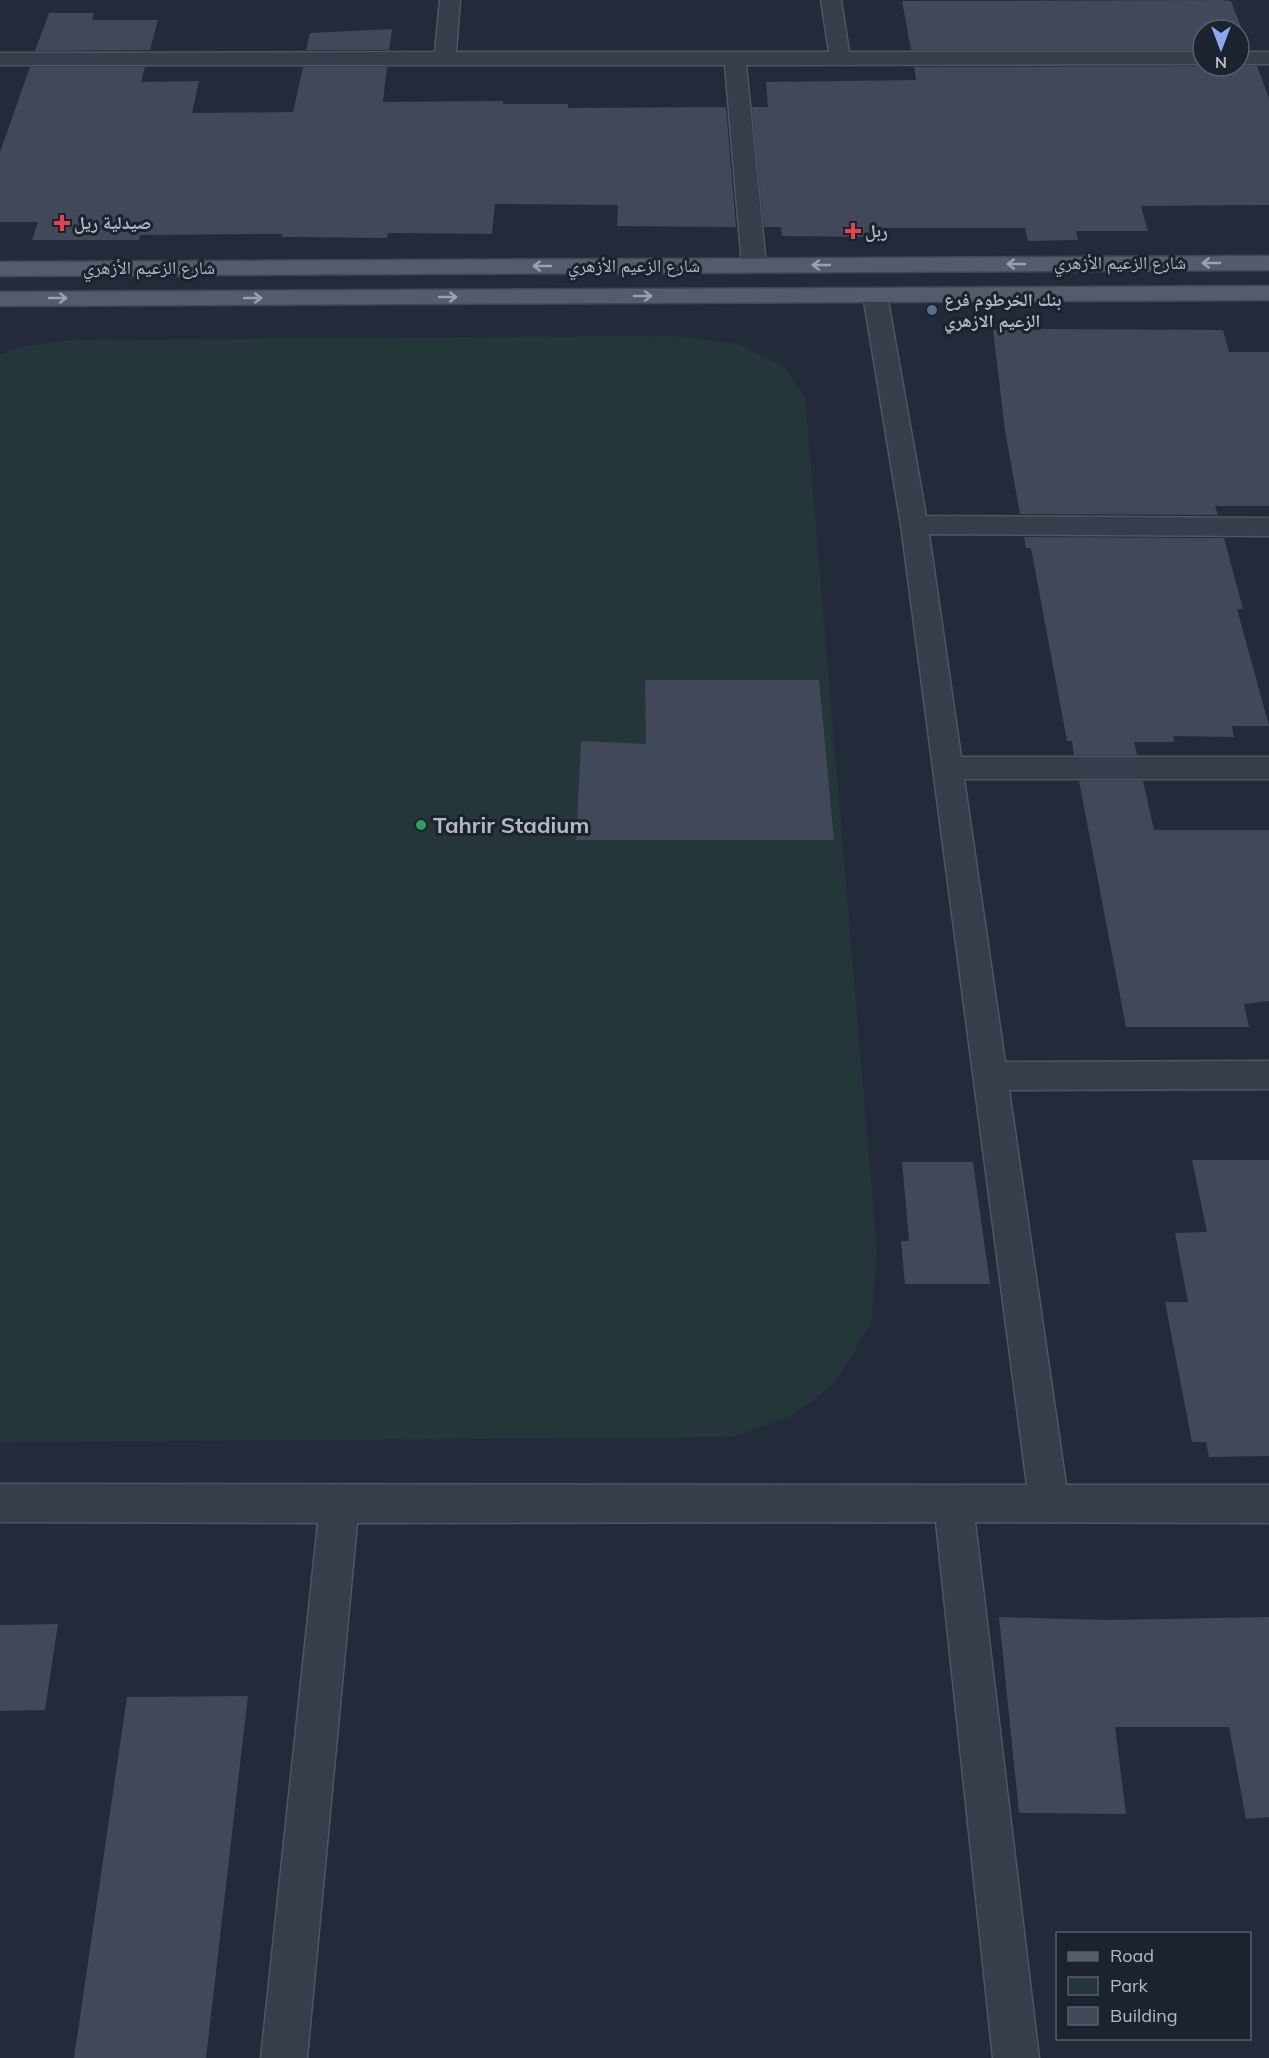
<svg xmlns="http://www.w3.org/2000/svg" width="1269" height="2058" font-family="Mulish,'Noto Naskh Arabic',sans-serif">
	<rect width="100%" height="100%" fill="#232a39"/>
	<polygon fill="#25363a" points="676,336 738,344 783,366 805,398 877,1252 871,1323 835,1383 792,1416 731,1437 0,1442 0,355 18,347 75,340"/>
	<g fill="#404859">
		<polygon points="1221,0 1231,1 1250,50 1239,50 1239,30 1203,30 1203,50 911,50 902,1"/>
		<polygon points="49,13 94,13 92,20 158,20 150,50 35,51"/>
		<polygon points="392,29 389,50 306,50 310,33"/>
		<polygon points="1257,66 1269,98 1269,205 1141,206 1148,231 1076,231 1078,240 1028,241 1025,228 874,228 875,237 782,236 781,227 764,227 752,107 768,107 766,82 916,80 914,67"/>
		<polygon points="30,67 145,67 141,82 199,81 192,113 293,112 303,67 387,67 383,102 503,101 503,104 568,104 568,108 726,107 736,227 617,226 618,205 495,204 492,234 388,233 387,238 282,237 282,234 262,234 140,235 139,240 32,240 38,222 0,222 0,152"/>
		<polygon points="1051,329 1223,330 1229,352 1269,352 1269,506 1215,506 1218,515 1020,514 1005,431 993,330"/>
		<polygon points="1024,537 1224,538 1243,609 1237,609 1269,726 1232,726 1234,737 1173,736 1174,742 1134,742 1137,755 1074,755 1072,741 1067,741 1031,548 1026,548"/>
		<polygon points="645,680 819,680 834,840 576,840 581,741 646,744"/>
		<polygon points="1079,781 1143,781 1154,830 1269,830 1269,1001 1244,1004 1249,1027 1126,1027"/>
		<polygon points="1192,1160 1269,1160 1269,1456 1209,1457 1206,1442 1192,1442 1165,1302 1188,1302 1175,1233 1207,1232"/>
		<polygon points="902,1162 973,1162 990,1284 905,1284 901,1241 909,1241"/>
		<polygon points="999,1617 1109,1620 1269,1617 1269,1817 1246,1819 1229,1727 1115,1727 1126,1814 1019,1813"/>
		<polygon points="58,1624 45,1710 0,1711 0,1625"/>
		<polygon points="248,1696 206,2058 74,2058 127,1697"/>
	</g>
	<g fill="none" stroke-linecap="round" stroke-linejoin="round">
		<defs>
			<g id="minor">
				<polygon points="440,0 460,0 456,52 829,52 821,0 841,0 849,52 1203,52 1203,64 746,65 766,265 762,270 746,270 742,265 725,65 0,65 0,53 435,52"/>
				<rect x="1239" y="52" width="30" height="12"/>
				<polygon points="875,288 883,290 887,295 926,516 1269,518 1269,536 929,534 961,757 1269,757 1269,779 964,779 1005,1062 1269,1061 1269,1089 1009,1090 1066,1485 1269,1485 1269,1523 975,1522 1039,2058 993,2058 936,1522 357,1523 307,2058 261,2058 318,1523 0,1522 0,1484 1027,1485 901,525 863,295 867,290"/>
			</g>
			<g id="major">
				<polygon points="1269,256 1269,270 0,276 0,262"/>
				<polygon points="1269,286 1269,300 0,306 0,292"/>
			</g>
		</defs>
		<use href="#minor" stroke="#4f5562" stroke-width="3"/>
		<use href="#major" stroke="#404653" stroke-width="3"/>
		<use href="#minor" fill="#373d4a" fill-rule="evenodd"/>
		<use href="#major" fill="#555b6a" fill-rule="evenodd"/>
	</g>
	<defs><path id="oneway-shaft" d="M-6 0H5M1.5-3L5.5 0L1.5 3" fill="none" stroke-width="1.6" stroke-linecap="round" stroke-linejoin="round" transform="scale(1.5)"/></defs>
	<g stroke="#9ba1af">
		<use href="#oneway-shaft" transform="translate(1211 263) rotate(180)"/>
		<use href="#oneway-shaft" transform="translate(1016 264) rotate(180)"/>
		<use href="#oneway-shaft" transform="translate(821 265) rotate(180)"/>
		<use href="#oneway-shaft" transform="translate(542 266) rotate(180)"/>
		<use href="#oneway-shaft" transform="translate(643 296)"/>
		<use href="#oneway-shaft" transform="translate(448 297)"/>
		<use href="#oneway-shaft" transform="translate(58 298)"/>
		<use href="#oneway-shaft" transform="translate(253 298)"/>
	</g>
	<g fill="#e0444e" stroke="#1c222e" stroke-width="2">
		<path d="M59 214h6v6h6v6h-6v6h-6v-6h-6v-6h6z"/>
		<path d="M850 222h6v6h6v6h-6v6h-6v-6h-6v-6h6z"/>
	</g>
	<circle fill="#5c6f8a" stroke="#1c222e" stroke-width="2" cx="932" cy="310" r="6"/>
	<circle fill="#2e9e5b" stroke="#1c222e" stroke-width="2" cx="421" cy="825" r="6"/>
	<g text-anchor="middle" stroke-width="6" stroke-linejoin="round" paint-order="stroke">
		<g font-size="18" font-weight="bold" fill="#b2b8c6" stroke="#1c222e" text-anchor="start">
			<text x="74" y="229">صيدلية ريل</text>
			<text x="865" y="237">ربل</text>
			<text x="944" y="306">بنك الخرطوم فرع<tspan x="944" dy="21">الزعيم الازهري</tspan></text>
		</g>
		<g font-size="18" fill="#b2b8c6" stroke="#1c222e">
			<text x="1120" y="269">شارع الزعيم الأزهري</text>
			<text x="634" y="272">شارع الزعيم الأزهري</text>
			<text x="149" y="274">شارع الزعيم الأزهري</text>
		</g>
		<g font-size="22" font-weight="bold" fill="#b2b8c6" stroke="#1c222e" text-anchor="start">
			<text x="433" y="833">Tahrir Stadium</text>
		</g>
	</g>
	<rect x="1056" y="1932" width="195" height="108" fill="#1c222e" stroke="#585e6b" stroke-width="1.5"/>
	<rect x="1068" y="1952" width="30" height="9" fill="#555b6a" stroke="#585e6b" stroke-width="1.5"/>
	<text x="1110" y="1962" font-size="18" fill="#b2b8c6">Road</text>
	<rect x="1068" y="1977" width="30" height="18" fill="#25363a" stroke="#585e6b" stroke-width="1.5"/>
	<text x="1110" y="1992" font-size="18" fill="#b2b8c6">Park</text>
	<rect x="1068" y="2007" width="30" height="18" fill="#404859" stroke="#585e6b" stroke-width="1.5"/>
	<text x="1110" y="2022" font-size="18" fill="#b2b8c6">Building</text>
	<g transform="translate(1221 48) rotate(180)"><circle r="28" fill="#1c222e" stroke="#585e6b" stroke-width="1.5"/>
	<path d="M0-4.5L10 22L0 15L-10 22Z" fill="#8ba8f1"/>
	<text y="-9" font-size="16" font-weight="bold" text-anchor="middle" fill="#b2b8c6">N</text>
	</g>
</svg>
